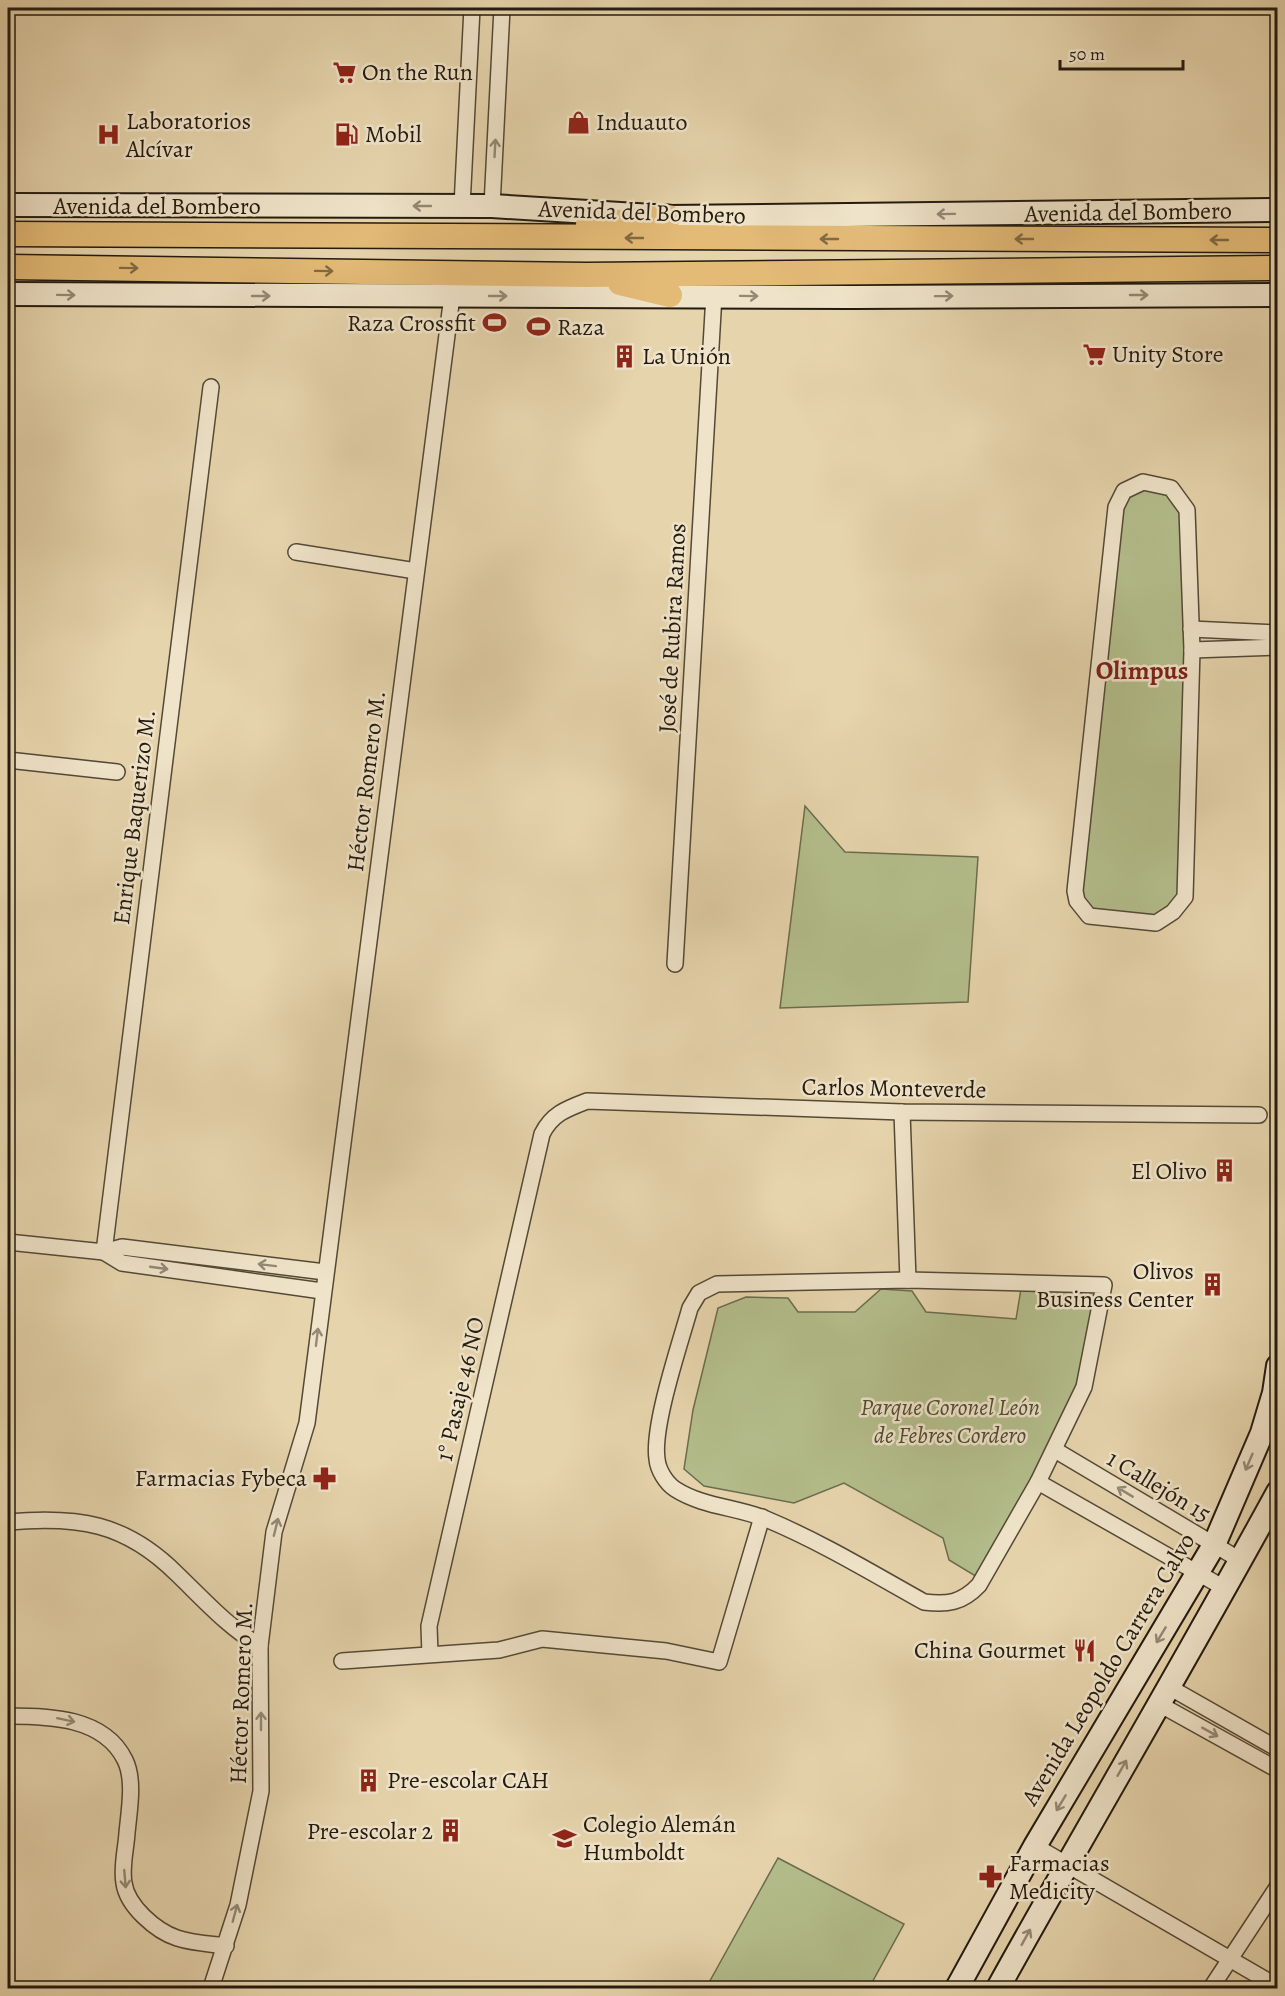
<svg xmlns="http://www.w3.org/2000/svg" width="1285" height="1996" font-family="Alegreya,serif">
	<rect width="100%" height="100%" fill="#e6d4ac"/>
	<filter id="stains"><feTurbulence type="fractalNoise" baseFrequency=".00333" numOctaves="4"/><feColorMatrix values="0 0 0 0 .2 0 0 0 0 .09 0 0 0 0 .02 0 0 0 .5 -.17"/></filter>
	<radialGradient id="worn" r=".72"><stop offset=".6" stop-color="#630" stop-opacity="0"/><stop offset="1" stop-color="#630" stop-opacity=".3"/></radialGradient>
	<g fill="#b3bd8b" stroke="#6b6c4d" stroke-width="1.5">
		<polygon points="1171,488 1187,510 1185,897 1156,923 1089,916 1077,901 1124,491"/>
		<polygon points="805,806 845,852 978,857 968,1002 780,1008"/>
		<polygon points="1022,1283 1104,1285 1084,1387 982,1580 949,1560 943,1538 844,1483 794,1503 704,1486 684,1469 693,1410 718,1308 746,1297 788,1298 798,1312 855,1312 881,1289 912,1291 926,1312 1016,1319"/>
		<polygon points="778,1858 904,1924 869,1988 706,1988"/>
	</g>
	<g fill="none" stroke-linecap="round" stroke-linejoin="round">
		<defs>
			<g id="minor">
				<polyline points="462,206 472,8"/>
				<polyline points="492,206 502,8"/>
				<polygon points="1143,482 1171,488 1187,510 1192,650 1185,897 1173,912 1156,923 1089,916 1077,901 1075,891 1116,507 1124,491"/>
				<polyline points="296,552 416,571"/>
				<polyline points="1191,629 1278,633"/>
				<polyline points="1192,650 1278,647"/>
				<polyline points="8,760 117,772"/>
				<polyline points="675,964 714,295"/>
				<polyline points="902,1112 908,1280"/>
				<polyline points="8,1242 104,1252 122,1247 325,1272"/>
				<polyline points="104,1252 211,387"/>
				<polyline points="104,1252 122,1263 322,1291"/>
				<path d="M 908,1280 L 1104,1285 L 1084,1387 L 1038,1482 L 979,1585 C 962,1603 947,1605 924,1602 C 872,1573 821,1542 766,1519 C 737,1507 703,1507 675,1489 C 666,1483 658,1470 657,1459 C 652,1426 680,1344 690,1308 L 699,1293 L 717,1284 Z"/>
				<polyline points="1055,1450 1240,1560"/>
				<polyline points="1038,1482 1226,1589"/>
				<path d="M 8,1522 C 77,1516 125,1522 177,1574 C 204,1600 228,1627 260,1646"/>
				<path d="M 430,1654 L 429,1626 L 542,1134 C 552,1114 566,1109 587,1101 L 902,1112 L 1259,1115"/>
				<polyline points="342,1661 499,1650 542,1639 666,1651 719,1662 762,1517"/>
				<polyline points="1169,1687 1278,1749"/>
				<polyline points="1159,1704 1278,1770"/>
				<path d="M 8,1716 C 49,1716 104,1717 125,1760 C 135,1780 129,1811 127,1833 C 126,1849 121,1868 124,1883 C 127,1906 156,1931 177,1938 C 192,1943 210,1944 226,1946"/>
				<polyline points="1035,1846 1278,1987"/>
				<polyline points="211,1988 238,1905 261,1791 260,1646 274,1532 307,1423 452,296"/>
				<polyline points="1211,1988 1278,1886"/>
			</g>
			<g id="secondary">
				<polyline points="8,205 492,206 669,217 1278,210"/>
				<polyline points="8,294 853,297 1278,295"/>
				<polyline points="957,1988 1035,1846 1214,1545 1262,1433 1274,1393 1278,1366"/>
				<path d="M 998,1988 C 1090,1822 1187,1659 1278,1492"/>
			</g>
			<g id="primary">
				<polyline points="588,225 669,217"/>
				<polyline points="8,234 1278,240"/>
				<polyline points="8,267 586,275 1278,268"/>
				<polyline points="620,283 670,295"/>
			</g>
		</defs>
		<use href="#minor" stroke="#544936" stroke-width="18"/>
		<use href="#secondary" stroke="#231b0f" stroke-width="26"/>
		<use href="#primary" stroke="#231b0f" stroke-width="27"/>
		<use href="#minor" stroke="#efe3c9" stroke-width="15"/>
		<use href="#secondary" stroke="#efe3c9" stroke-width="22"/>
		<use href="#primary" stroke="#e3ba76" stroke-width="24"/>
	</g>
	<defs><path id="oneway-shaft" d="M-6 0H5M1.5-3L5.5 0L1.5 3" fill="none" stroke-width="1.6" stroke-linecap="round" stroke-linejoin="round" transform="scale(1.5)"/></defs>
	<g stroke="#938975">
		<use href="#oneway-shaft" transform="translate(495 148) rotate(-87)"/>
		<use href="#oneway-shaft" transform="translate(422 206) rotate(-180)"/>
		<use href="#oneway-shaft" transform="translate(946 214) rotate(179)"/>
		<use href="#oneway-shaft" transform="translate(66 295) rotate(1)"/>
		<use href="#oneway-shaft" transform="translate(1139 295)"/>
		<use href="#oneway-shaft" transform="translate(261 296)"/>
		<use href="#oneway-shaft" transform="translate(498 296)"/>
		<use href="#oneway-shaft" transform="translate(749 296) rotate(1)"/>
		<use href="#oneway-shaft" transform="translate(944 296) rotate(-1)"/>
		<use href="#oneway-shaft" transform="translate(267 1265) rotate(-173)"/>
		<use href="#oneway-shaft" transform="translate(159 1268) rotate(8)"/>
		<use href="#oneway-shaft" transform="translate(317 1337) rotate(-83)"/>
		<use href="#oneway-shaft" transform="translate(1249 1462) rotate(113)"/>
		<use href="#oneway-shaft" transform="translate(1125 1492) rotate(-149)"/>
		<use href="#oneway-shaft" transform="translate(276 1527) rotate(-76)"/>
		<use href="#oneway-shaft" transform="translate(1161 1635) rotate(121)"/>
		<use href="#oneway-shaft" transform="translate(66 1720) rotate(12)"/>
		<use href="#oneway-shaft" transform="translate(261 1721) rotate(-90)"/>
		<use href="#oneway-shaft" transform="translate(1210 1732) rotate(29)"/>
		<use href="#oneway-shaft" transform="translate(1122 1768) rotate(-60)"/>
		<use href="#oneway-shaft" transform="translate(1061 1803) rotate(121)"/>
		<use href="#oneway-shaft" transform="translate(125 1879) rotate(85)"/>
		<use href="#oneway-shaft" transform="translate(235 1913) rotate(-75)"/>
		<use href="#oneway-shaft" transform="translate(1026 1937) rotate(-61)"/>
	</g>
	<g stroke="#836a42">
		<use href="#oneway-shaft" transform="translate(634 238) rotate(-180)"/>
		<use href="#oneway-shaft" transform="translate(829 239) rotate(-180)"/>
		<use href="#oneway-shaft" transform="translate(1024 239) rotate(-180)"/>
		<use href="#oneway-shaft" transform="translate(1219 240) rotate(-180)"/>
		<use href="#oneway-shaft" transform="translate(129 268) rotate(1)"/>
		<use href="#oneway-shaft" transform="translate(324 271) rotate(1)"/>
	</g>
	<defs>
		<symbol id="supermarket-bare" viewBox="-9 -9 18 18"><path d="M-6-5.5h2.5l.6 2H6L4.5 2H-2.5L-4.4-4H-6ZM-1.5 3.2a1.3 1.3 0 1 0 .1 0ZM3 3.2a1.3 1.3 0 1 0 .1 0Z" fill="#8f2418" stroke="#efe3c9" stroke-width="2.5" paint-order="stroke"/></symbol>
		<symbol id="shop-bare" viewBox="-9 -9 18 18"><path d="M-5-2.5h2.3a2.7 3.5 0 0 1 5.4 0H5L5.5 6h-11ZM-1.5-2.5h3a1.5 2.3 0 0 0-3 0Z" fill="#8f2418" stroke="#efe3c9" stroke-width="2.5" paint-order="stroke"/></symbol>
		<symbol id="fuel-bare" viewBox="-9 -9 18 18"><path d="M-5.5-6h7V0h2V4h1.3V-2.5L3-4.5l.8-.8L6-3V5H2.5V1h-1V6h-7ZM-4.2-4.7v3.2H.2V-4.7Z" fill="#8f2418" stroke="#efe3c9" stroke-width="2.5" paint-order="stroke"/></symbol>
		<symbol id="hospital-bare" viewBox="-9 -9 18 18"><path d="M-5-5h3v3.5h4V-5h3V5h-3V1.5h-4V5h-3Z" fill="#8f2418" stroke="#efe3c9" stroke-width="2.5" paint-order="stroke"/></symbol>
		<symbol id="stadium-bare" viewBox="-9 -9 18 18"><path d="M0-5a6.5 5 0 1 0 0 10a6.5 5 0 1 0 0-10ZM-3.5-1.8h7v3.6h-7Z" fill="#8f2418" stroke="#efe3c9" stroke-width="2.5" paint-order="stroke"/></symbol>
		<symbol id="building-bare" viewBox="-9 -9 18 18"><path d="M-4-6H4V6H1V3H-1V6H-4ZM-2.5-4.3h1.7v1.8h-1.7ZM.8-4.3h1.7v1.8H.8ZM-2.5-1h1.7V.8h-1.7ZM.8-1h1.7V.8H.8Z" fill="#8f2418" stroke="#efe3c9" stroke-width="2.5" paint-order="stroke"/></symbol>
		<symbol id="pharmacy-bare" viewBox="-9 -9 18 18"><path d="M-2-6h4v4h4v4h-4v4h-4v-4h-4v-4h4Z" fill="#8f2418" stroke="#efe3c9" stroke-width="2.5" paint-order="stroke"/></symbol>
		<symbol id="restaurant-bare" viewBox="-9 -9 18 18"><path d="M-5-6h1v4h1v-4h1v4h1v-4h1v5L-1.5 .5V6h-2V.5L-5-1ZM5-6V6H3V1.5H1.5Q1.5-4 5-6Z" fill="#8f2418" stroke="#efe3c9" stroke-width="2.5" paint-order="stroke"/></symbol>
		<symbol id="school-bare" viewBox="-9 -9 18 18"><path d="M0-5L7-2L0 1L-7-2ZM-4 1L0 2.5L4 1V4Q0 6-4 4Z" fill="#8f2418" stroke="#efe3c9" stroke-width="2.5" paint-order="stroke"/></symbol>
	</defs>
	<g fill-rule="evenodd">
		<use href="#supermarket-bare" x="328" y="56" width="33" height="33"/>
		<use href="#shop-bare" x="562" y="106" width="33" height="33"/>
		<use href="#fuel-bare" x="330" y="118" width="33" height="33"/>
		<use href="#hospital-bare" x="92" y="118" width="33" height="33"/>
		<use href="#stadium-bare" x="478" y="306" width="33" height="33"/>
		<use href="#stadium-bare" x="522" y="310" width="33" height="33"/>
		<use href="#supermarket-bare" x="1078" y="338" width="33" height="33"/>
		<use href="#building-bare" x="608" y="340" width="33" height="33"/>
		<use href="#building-bare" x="1208" y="1154" width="33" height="33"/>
		<use href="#building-bare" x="1196" y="1268" width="33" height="33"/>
		<use href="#pharmacy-bare" x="308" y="1462" width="33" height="33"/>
		<use href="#restaurant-bare" x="1068" y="1634" width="33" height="33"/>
		<use href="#building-bare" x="352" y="1764" width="33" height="33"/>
		<use href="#building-bare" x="434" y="1814" width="33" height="33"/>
		<use href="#school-bare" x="548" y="1822" width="33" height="33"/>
		<use href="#pharmacy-bare" x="974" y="1860" width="33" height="33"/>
	</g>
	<g text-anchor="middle" stroke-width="5" stroke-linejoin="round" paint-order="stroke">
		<g font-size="24" fill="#231b0f" stroke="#efe3c9" text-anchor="start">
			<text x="362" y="80">On the Run</text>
			<text x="126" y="129">Laboratorios<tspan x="126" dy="28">Alcívar</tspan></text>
			<text x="596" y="130">Induauto</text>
			<text x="365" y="142">Mobil</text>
			<text x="476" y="331" text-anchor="end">Raza Crossfit</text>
			<text x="557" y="335">Raza</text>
			<text x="1112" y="362">Unity Store</text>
			<text x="642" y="364">La Unión</text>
			<text x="1207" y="1179" text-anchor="end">El Olivo</text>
			<text x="1194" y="1279" text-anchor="end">Olivos<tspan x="1194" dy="28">Business Center</tspan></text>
			<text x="307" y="1486" text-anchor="end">Farmacias Fybeca</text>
			<text x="1066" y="1658" text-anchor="end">China Gourmet</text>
			<text x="387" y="1788">Pre-escolar CAH</text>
			<text x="583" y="1832">Colegio Alemán<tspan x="583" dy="28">Humboldt</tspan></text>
			<text x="433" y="1839" text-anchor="end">Pre-escolar 2</text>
			<text x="1009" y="1871">Farmacias<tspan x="1009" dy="28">Medicity</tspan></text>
		</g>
		<g font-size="24" fill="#231b0f" stroke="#efe3c9">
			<text x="157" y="214">Avenida del Bombero</text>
			<text transform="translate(642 212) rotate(2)" y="8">Avenida del Bombero</text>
			<text transform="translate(1128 212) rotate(-1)" y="8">Avenida del Bombero</text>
			<text transform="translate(672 628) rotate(-87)" y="8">José de Rubira Ramos</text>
			<text transform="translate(366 781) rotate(-83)" y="8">Héctor Romero M.</text>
			<text transform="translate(134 817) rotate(-83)" y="8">Enrique Baquerizo M.</text>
			<text transform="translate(894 1088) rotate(1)" y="8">Carlos Monteverde</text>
			<text transform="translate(460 1389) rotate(-77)" y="8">1° Pasaje 46 NO</text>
			<text transform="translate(1159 1486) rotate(31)" y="8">1 Callejón 15</text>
			<text transform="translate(1108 1669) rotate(-59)" y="8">Avenida Leopoldo Carrera Calvo</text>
			<text transform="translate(241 1693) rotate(-88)" y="8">Héctor Romero M.</text>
		</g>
		<g font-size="24" font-style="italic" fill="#4e4c34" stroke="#efe3c9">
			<text x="950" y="1415">Parque Coronel León<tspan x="950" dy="28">de Febres Cordero</tspan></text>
		</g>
		<g font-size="26" font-weight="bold" fill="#7a1f14" stroke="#efe3c9">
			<text x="1142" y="679">Olimpus</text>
		</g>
	</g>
	<rect width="1285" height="1996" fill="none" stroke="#e6d4ac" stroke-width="30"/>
	<rect x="9" y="9" width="1267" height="1978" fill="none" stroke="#231b0f" stroke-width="3"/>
	<rect x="15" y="15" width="1255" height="1966" fill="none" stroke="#231b0f" stroke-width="1.5"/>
	<path d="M1060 60v9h123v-9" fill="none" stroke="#231b0f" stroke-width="3"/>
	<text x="1069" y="60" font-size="18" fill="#231b0f" stroke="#efe3c9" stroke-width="4.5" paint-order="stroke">50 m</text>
	<rect width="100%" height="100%" filter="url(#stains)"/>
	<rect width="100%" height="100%" fill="url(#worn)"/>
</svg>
